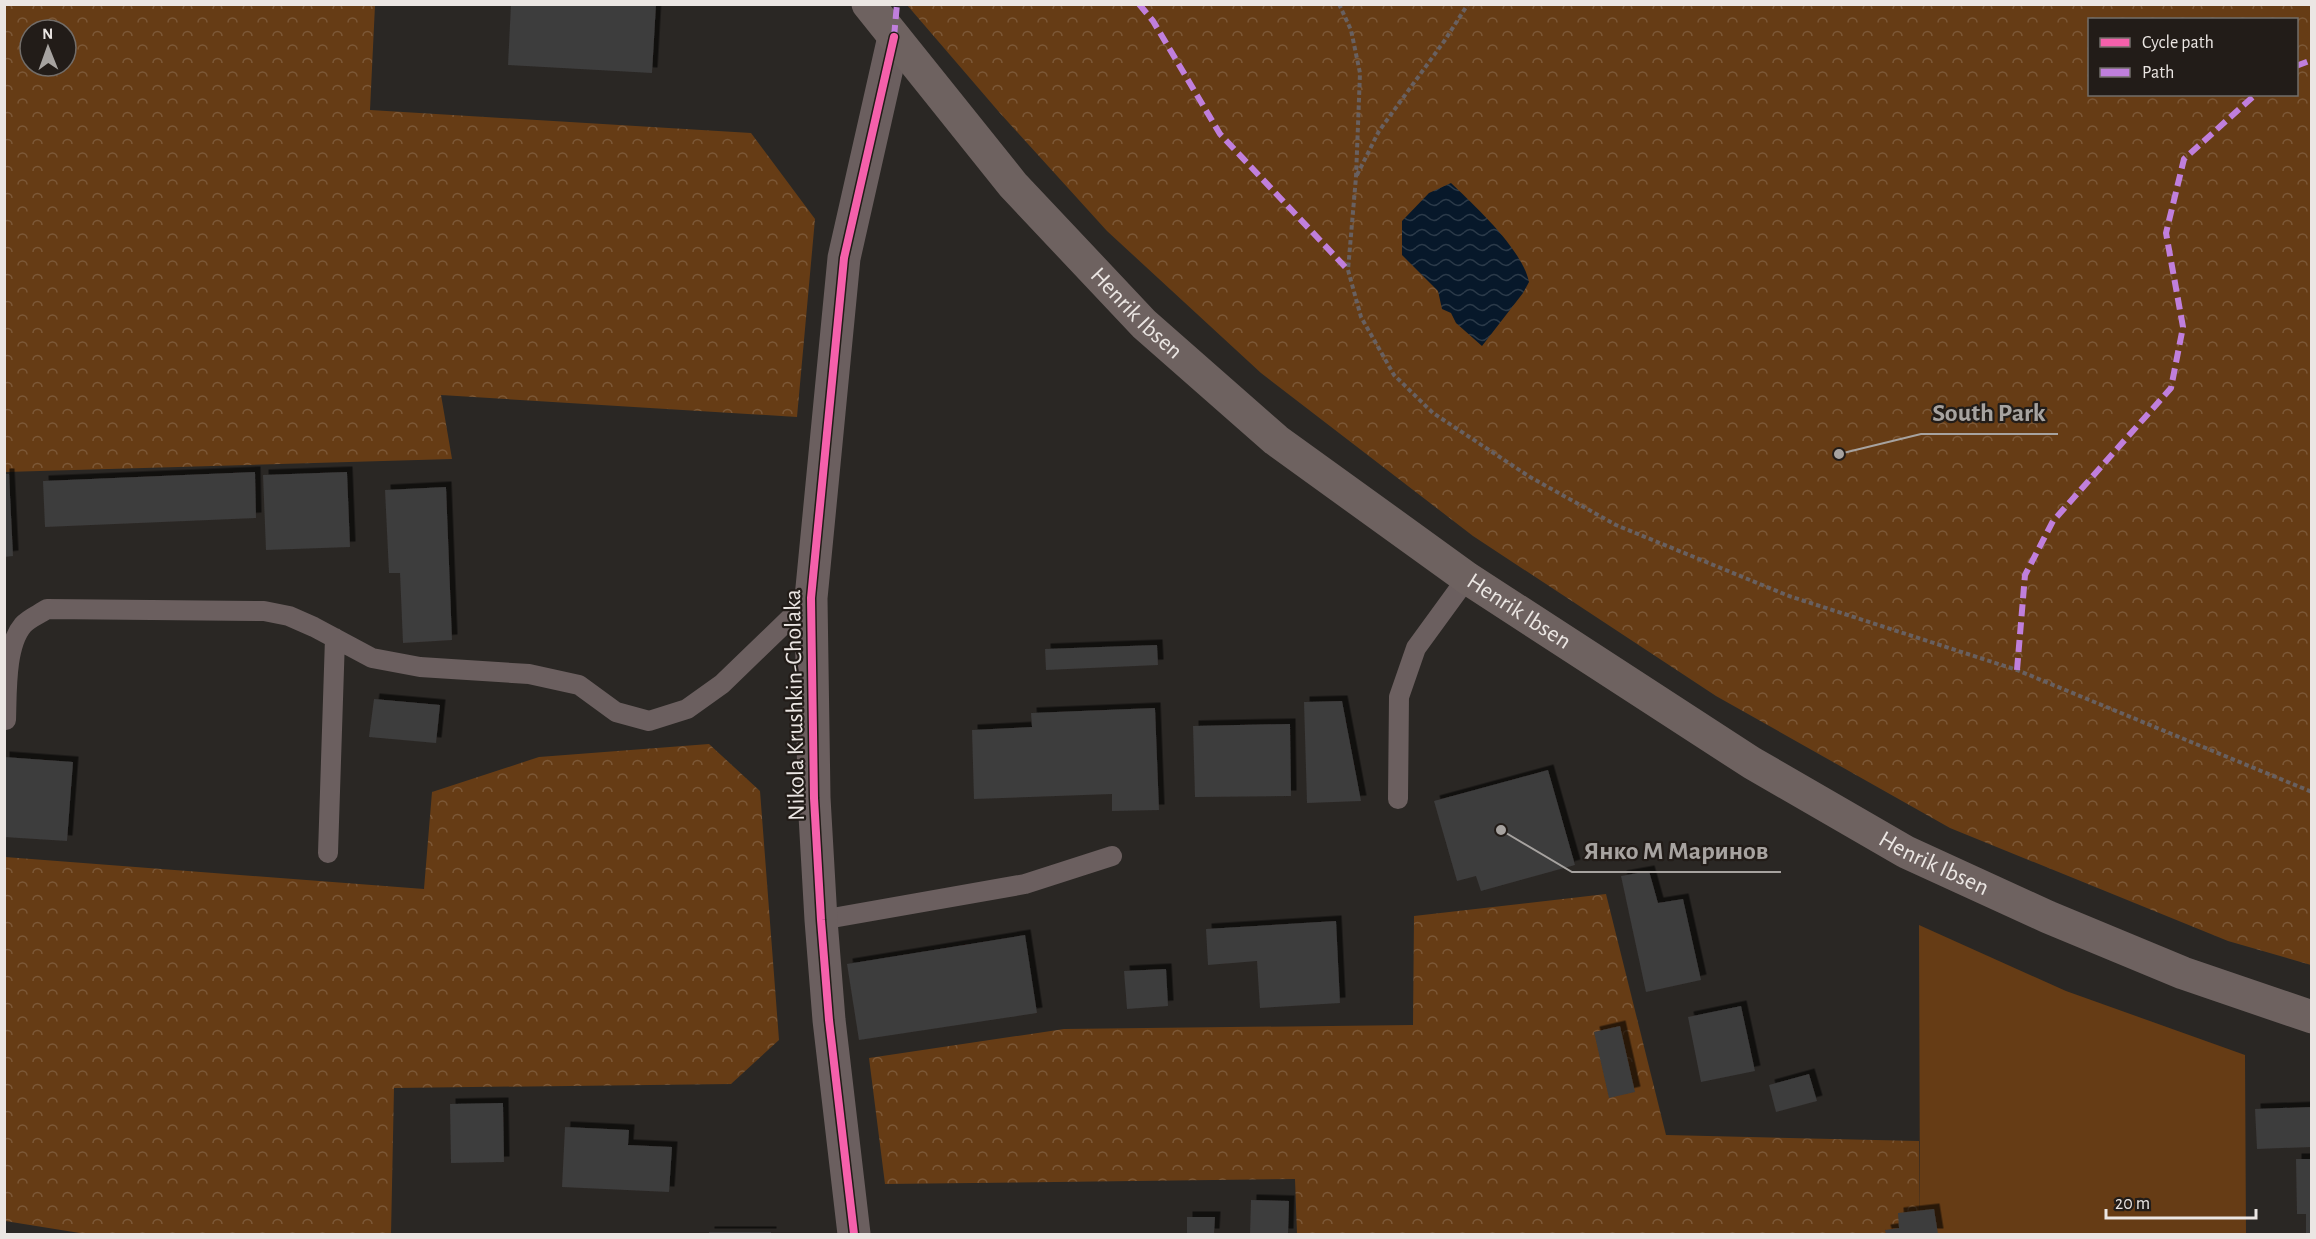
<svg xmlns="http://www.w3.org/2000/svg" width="2316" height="1239" font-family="'Alegreya Sans',sans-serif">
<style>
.green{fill:#663c15}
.forest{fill:url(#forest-crowns);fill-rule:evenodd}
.water{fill:url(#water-waves)}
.building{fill:#3d3c3c;filter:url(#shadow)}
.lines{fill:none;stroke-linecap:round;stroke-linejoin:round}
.path{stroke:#686060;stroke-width:4;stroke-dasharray:4.5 3;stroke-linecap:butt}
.service{stroke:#6b5f5f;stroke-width:20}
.minor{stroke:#6b5f5f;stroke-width:33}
.secondary{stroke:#6e6260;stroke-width:33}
.quiet{stroke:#c07fdc;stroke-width:6;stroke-dasharray:12 6;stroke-linecap:butt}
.cycleway-casing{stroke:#221c18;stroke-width:11}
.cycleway{stroke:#f560ab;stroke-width:8}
.labels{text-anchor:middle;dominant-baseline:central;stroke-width:4.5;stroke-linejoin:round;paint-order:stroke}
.street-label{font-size:24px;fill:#ebe6e3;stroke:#221c18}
.leader{fill:none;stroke:#a7a3a0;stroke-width:2}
.callout-dot{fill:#a7a3a0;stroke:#221c18;stroke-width:2}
.callout-label{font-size:26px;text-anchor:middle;font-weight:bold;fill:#a7a3a0;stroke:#221c18;stroke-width:4.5;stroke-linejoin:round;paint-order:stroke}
</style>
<defs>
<pattern id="forest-crowns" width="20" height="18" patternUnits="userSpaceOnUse" patternTransform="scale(1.5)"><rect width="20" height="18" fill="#663c15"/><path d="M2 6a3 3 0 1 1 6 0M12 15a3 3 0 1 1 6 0" fill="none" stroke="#7c5837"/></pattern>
<pattern id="water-waves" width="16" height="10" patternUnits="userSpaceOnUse" patternTransform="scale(1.5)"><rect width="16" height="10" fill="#07182a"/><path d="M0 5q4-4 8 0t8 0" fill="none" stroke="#2b3a49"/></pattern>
<filter id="shadow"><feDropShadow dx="5.5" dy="-5.5" stdDeviation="0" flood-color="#0009"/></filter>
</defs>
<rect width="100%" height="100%" fill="#2a2724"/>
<path class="green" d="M1919,925L2066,991L2245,1055L2246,1234H1920Z"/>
<path class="forest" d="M4,5H375L370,110L751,133L815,219L797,417L441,395L452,459L5,472ZM30,30H66V66H30Z
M907,5H2311V965L2228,941L1950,828L1716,696L1473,536L1261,373L1107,231L999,112ZM2090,20H2296V94H2090Z
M709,744L760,791L779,1040L731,1084L394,1088L391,1234H86L5,1221V857L424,889L432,792L539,757Z
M1606,894L1666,1135L1919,1141L1920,1234H1297L1295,1179L885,1184L869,1058L1064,1029L1413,1025L1414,916Z"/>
<path class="water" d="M1451,183C1476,207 1522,249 1529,282L1523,293L1482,346L1456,323L1451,313L1442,309L1438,291L1402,255V221L1429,193Z"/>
<path class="building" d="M511,4H656L652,73L508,65Z
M255,472L256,518L45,527L43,481Z
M347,472L350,547L266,550L263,475Z
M4,474H9L13,556L4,557Z
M446,487L452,640L403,643L400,573H389L385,490Z
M1157,645L1158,665L1046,670L1045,649Z
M374,699L440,705L436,743L369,737Z
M1342,701L1361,801L1307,803L1304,702Z
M1155,708L1159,810L1112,811V794L974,799L972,730L1032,727L1031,713Z
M1290,724L1291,796L1195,797L1193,726Z
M4,757L73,762L67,841L4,837Z
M1548,770L1575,865L1481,891L1476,876L1457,881L1434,801Z
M1649,871L1658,903L1683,899L1701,980L1646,992L1621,876Z
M1336,921L1340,1003L1260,1008L1257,961L1208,965L1206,929Z
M1025,935L1037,1013L859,1040L847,964Z
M1166,969L1168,1006L1127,1009L1124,971Z
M1741,1006L1755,1071L1701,1082L1688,1017Z
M1620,1026L1635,1092L1609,1098L1594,1032Z
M1809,1074L1817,1101L1776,1112L1769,1085Z
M503,1103L504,1162L451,1163L450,1104Z
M2312,1107V1147L2257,1149L2255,1109Z
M565,1127L629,1130L628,1145L672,1147L669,1192L562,1187Z
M2296,1159H2312V1234H2306V1214H2297Z
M1251,1200L1289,1201L1288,1234H1250Z
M1934,1209L1938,1234H1886L1885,1230L1899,1228L1898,1213Z
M1187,1217H1215L1214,1234H1187Z
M709,1232H771V1234H709Z"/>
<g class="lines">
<path class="path" d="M1339,4L1351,30L1360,73L1356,177L1348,270L1361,317L1394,375L1433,413L1530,477L1616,525L1789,596L2017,670L2312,792
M1357,175L1379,131L1445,40L1468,4"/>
<path class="service" d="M6,720C7,693 5,646 23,625C29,618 40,614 47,609L264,611L289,616L314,627L372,658L420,667L529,674L579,685L616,712L649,721L687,709L722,684L811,598
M1398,799L1399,697L1416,648L1467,578
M328,853L335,638
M821,920L1025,884L1112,856"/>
<path class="minor" d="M854,1234L829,1020L821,920L814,798L811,598L844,258L894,37"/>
<path class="secondary" id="s1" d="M868,4L1013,185L1144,324L1276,440L1467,578L1752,763L1906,852L2048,917L2183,973L2312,1017"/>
<path class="quiet" d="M1139,4L1153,21L1220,134L1348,270
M894,37L897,4
M2296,66L2312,60
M2017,670L2025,575L2053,521L2171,388L2183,327L2166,233L2184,159L2256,94"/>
<g class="cycleway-casing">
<path id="cycleway" d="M854,1234L829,1020L821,920L814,798L811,598L844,258L894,37"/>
</g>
<use href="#cycleway" class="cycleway"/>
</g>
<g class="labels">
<g class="street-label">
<text stroke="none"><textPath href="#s1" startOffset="410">Henrik Ibsen</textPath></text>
<text stroke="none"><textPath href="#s1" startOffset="896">Henrik Ibsen</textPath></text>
<text transform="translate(795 705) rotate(-91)">Nikola Krushkin-Cholaka</text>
<text stroke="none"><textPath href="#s1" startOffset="1382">Henrik Ibsen</textPath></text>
</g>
</g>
<path class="leader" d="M1839 454L1921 434H2058M1501 830L1572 872H1781"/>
<g class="callout-dot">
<circle cx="1839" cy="454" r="6"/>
<circle cx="1501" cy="830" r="6"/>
</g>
<g class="callout-label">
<text x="1989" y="421">South Park</text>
<text x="1676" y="859">Янко М Маринов</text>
</g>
<rect width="2316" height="1239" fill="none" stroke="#ebe6e3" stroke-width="12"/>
<rect x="2088" y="18" width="210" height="78" fill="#221c18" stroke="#726d69" stroke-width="1.5"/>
<rect x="2100" y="38" width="30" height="9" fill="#f560ab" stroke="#726d69" stroke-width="1.5"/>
<text x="2142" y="48" font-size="18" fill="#ebe6e3">Cycle path</text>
<rect x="2100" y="68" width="30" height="9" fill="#c07fdc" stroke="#726d69" stroke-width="1.5"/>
<text x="2142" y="78" font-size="18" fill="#ebe6e3">Path</text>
<g transform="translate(48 48) rotate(359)"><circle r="28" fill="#221c18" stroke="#726d69" stroke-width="1.5"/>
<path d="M0-4.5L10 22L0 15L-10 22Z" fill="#a7a3a0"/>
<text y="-9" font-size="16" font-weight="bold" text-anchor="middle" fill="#ebe6e3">N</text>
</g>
<path d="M2106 1209v9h150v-9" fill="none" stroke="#ebe6e3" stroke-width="3"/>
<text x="2115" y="1209" font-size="18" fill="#ebe6e3" stroke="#221c18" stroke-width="4.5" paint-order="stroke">20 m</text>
</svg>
